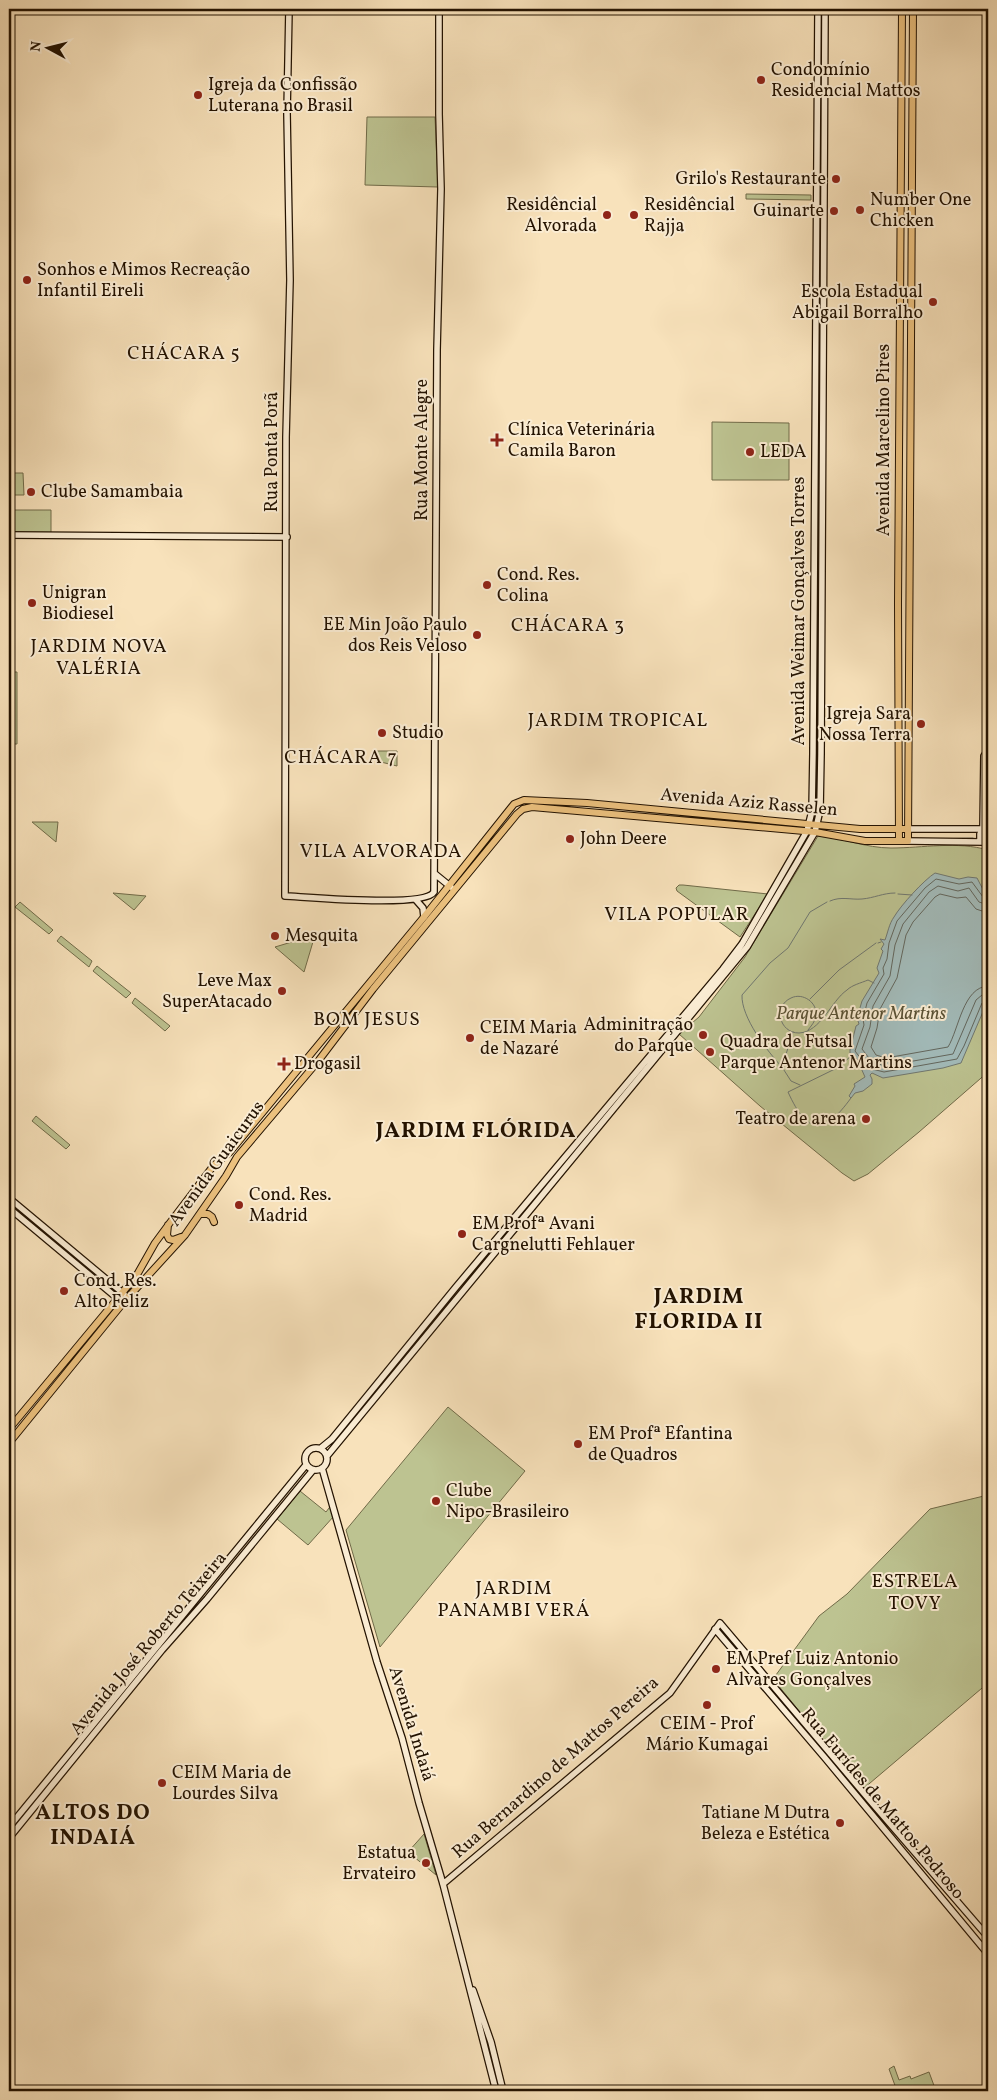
<svg xmlns="http://www.w3.org/2000/svg" width="997" height="2100" font-family="Vollkorn,serif">
<style>
.green{fill:#bdc391;stroke:#706a48}
.water{fill:#a2bbba;stroke:#6f7770}
.lines{fill:none;stroke-linecap:round;stroke-linejoin:round}
.shore{stroke:#62665d;stroke-width:1}
.stream{stroke:#6f7770;stroke-width:1}
.secondary-casing{stroke:#231200;stroke-width:8}
.primary-casing{stroke:#231200;stroke-width:8}
.secondary{stroke:#faecd3;stroke-width:5.5}
.primary{stroke:#ecc17e;stroke-width:6}
.poi-dot{fill:#8f2418;stroke:#faecd3;stroke-width:2}
.labels{text-anchor:middle;dominant-baseline:central;stroke-width:4;stroke-linejoin:round;paint-order:stroke}
.poi-label{font-size:18px;fill:#231200;stroke:#faecd3;text-anchor:start}
.street-label{font-size:18px;fill:#231200;stroke:#faecd3}
.park-label{font-size:18px;font-style:italic;fill:#595033;stroke:#faecd3}
.neighbourhood-label{font-size:19px;letter-spacing:1px;fill:#231200;stroke:#faecd3}
.district-label{font-size:22px;font-weight:bold;letter-spacing:1px;fill:#231200;stroke:#faecd3}
</style>
<rect width="100%" height="100%" fill="#f8e2bb"/>
<filter id="stains"><feTurbulence type="fractalNoise" baseFrequency=".004" numOctaves="4"/><feColorMatrix values="0 0 0 0 .2 0 0 0 0 .09 0 0 0 0 .02 0 0 0 .5 -.17"/></filter>
<radialGradient id="worn" r=".72"><stop offset=".6" stop-color="#630" stop-opacity="0"/><stop offset="1" stop-color="#630" stop-opacity=".3"/></radialGradient>
<path class="green" d="M367,117H435L438,187L365,185Z
M746,194L811,195V200L746,199Z
M712,422L789,423V480H712Z
M9,473H23L24,495H9Z
M9,510H51V533H9Z
M9,672H17V744H9Z
M377,751H397V766L377,761Z
M32,822H58L56,842Z
M818,836C843,838 866,848 891,848C923,848 957,841 988,850V1072L919,1132L868,1174L854,1181L842,1173L760,1106L679,1034L699,1017L745,957Z
M679,885H683L768,894L740,937L677,891L676,888Z
M113,893L146,896L134,910Z
M20,902L53,930L49,934L15,907Z
M315,935L304,972L275,947Z
M61,936L92,961L89,967L57,941Z
M97,966L131,993L126,998L93,971Z
M135,998L170,1026L165,1031L132,1003Z
M36,1116L70,1145L66,1149L32,1121Z
M448,1407L525,1471L380,1647L346,1530Z
M300,1491L326,1512L332,1504L334,1516L308,1545L277,1519Z
M988,1495V1683L863,1789L773,1679L819,1616L847,1594L930,1509Z
M424,1834L436,1875L408,1852Z
M894,2066L899,2080L910,2076L911,2079L929,2072L936,2091H897L889,2069Z"/>
<path class="water" d="M935,873L959,879L968,877L977,878L988,899V1000L961,1063L943,1068L883,1078L872,1073L870,1075L872,1079V1084L863,1091L855,1093L851,1098L849,1096L855,1086L854,1084L865,1077L857,1059L850,1053V1050L856,1026L859,1024L857,1018L862,1001L879,973L877,968L883,951L881,949L884,944L880,939L885,940C888,932 889,924 894,917C901,905 924,880 935,873Z"/>
<g class="lines">
<path class="shore" d="M988,899L983,897L972,882L959,884L936,879L925,888L897,921L889,943L887,959L883,968L884,974L867,1003L863,1019L864,1025L855,1051L868,1068L884,1072L957,1059L964,1046L982,1003L988,1000
M988,905L979,902L969,888L958,891L938,886L929,892L903,924L895,945L890,976L873,1006L870,1027L862,1049L872,1062L885,1066L953,1054L976,1000L982,995L988,994
M988,913L976,909L966,897L957,898L940,894L935,897L913,922L906,935L897,978L880,1009L877,1028L871,1047L876,1055L886,1058L948,1047C959,1029 963,987 988,986"/>
<path class="stream" d="M933,839L973,838
M898,894L912,895
M830,901C841,896 851,900 862,899C874,898 883,893 895,893
M878,943L881,942
M810,999L839,970L876,943
M808,1030C811,1026 815,1022 816,1016C818,1003 803,992 791,998C773,1006 779,1033 799,1033C821,1032 831,1001 847,990C852,985 861,983 868,980L874,983
M793,1032L782,1067L791,1081L800,1085
M782,1067C767,1051 741,1017 742,995L770,963L788,948L810,912L827,902
M851,1098C824,1135 808,1136 788,1092L839,1067L852,1055"/>
<g class="secondary-casing">
<path id="secondary" d="M289,9L287,113L290,280L286,437L285,896C307,897 425,908 434,892L437,350L441,189L439,114V9
M986,9V203L988,275
M9,535L287,537
M988,573V719
M908,829H988
M983,829L984,756L988,750
M982,830L980,834V839L983,842L988,843
M908,841L983,842
M435,874L451,887
M416,900L423,908L424,917
M9,1198L124,1294
M9,1208L123,1303
M305 1459a11 11 0 1 1 22 0a11 11 0 1 1-22 0Z
M321,1448L332,1439L456,1287L723,969L742,944L807,831L812,811L813,753L818,9
M327,1456L747,947L815,832L820,810L821,754L825,9
M322,1468L377,1662L402,1738L419,1803L443,1884L496,2091
M715,1629L825,1758L988,1954
M9,1827L306,1465
M9,1838L162,1650L207,1599L313,1470
M443,1884L670,1693L720,1623L873,1804L988,1937
M473,1990L491,2042L503,2091"/>
</g>
<g class="primary-casing">
<path id="primary" d="M899,841L898,604L902,9
M200,1214H208L212,1217L214,1222
M168,1225L167,1235L169,1239L173,1240L181,1237
M9,1429L122,1293L138,1273L155,1243L169,1224L214,1165L229,1153L424,917L514,804L524,800L587,803L860,829H908
M9,1443L123,1303L185,1235L226,1176L237,1157L319,1060L373,989L517,814L523,809L532,807L815,832L865,841H908L913,9"/>
</g>
<use href="#secondary" class="secondary"/>
<use href="#primary" class="primary"/>
</g>
<g class="poi-dot">
<circle cx="761" cy="80" r="5"/>
<circle cx="198" cy="95" r="5"/>
<circle cx="836" cy="179" r="5"/>
<circle cx="860" cy="210" r="5"/>
<circle cx="834" cy="211" r="5"/>
<circle cx="607" cy="215" r="5"/>
<circle cx="634" cy="215" r="5"/>
<circle cx="27" cy="280" r="5"/>
<circle cx="933" cy="302" r="5"/>
<path d="M494.5 432.5h5v5h5v5h-5v5h-5v-5h-5v-5h5z"/>
<circle cx="750" cy="452" r="5"/>
<circle cx="31" cy="492" r="5"/>
<circle cx="487" cy="585" r="5"/>
<circle cx="32" cy="603" r="5"/>
<circle cx="477" cy="635" r="5"/>
<circle cx="921" cy="724" r="5"/>
<circle cx="382" cy="733" r="5"/>
<circle cx="570" cy="839" r="5"/>
<circle cx="275" cy="936" r="5"/>
<circle cx="282" cy="991" r="5"/>
<circle cx="703" cy="1035" r="5"/>
<circle cx="470" cy="1038" r="5"/>
<circle cx="710" cy="1052" r="5"/>
<path d="M281.5 1056.5h5v5h5v5h-5v5h-5v-5h-5v-5h5z"/>
<circle cx="866" cy="1119" r="5"/>
<circle cx="239" cy="1205" r="5"/>
<circle cx="462" cy="1234" r="5"/>
<circle cx="64" cy="1291" r="5"/>
<circle cx="578" cy="1444" r="5"/>
<circle cx="436" cy="1501" r="5"/>
<circle cx="716" cy="1669" r="5"/>
<circle cx="707" cy="1705" r="5"/>
<circle cx="162" cy="1783" r="5"/>
<circle cx="840" cy="1823" r="5"/>
<circle cx="426" cy="1863" r="5"/>
</g>
<g class="labels">
<g class="poi-label">
<text x="771" y="70">Condomínio<tspan x="771" dy="21">Residencial Mattos</tspan></text>
<text x="208" y="85">Igreja da Confissão<tspan x="208" dy="21">Luterana no Brasil</tspan></text>
<text x="826" y="179" text-anchor="end">Grilo's Restaurante</text>
<text x="870" y="200">Number One<tspan x="870" dy="21">Chicken</tspan></text>
<text x="597" y="205" text-anchor="end">Residêncial<tspan x="597" dy="21">Alvorada</tspan></text>
<text x="644" y="205">Residêncial<tspan x="644" dy="21">Rajja</tspan></text>
<text x="824" y="211" text-anchor="end">Guinarte</text>
<text x="37" y="270">Sonhos e Mimos Recreação<tspan x="37" dy="21">Infantil Eireli</tspan></text>
<text x="923" y="292" text-anchor="end">Escola Estadual<tspan x="923" dy="21">Abigail Borralho</tspan></text>
<text x="508" y="430">Clínica Veterinária<tspan x="508" dy="21">Camila Baron</tspan></text>
<text x="760" y="452">LEDA</text>
<text x="41" y="492">Clube Samambaia</text>
<text x="497" y="575">Cond. Res.<tspan x="497" dy="21">Colina</tspan></text>
<text x="42" y="593">Unigran<tspan x="42" dy="21">Biodiesel</tspan></text>
<text x="467" y="625" text-anchor="end">EE Min João Paulo<tspan x="467" dy="21">dos Reis Veloso</tspan></text>
<text x="911" y="714" text-anchor="end">Igreja Sara<tspan x="911" dy="21">Nossa Terra</tspan></text>
<text x="392" y="733">Studio</text>
<text x="580" y="839">John Deere</text>
<text x="285" y="936">Mesquita</text>
<text x="272" y="981" text-anchor="end">Leve Max<tspan x="272" dy="21">SuperAtacado</tspan></text>
<text x="693" y="1025" text-anchor="end">Adminitração<tspan x="693" dy="21">do Parque</tspan></text>
<text x="480" y="1028">CEIM Maria<tspan x="480" dy="21">de Nazaré</tspan></text>
<text x="720" y="1042">Quadra de Futsal<tspan x="720" dy="21">Parque Antenor Martins</tspan></text>
<text x="294" y="1064">Drogasil</text>
<text x="856" y="1119" text-anchor="end">Teatro de arena</text>
<text x="249" y="1195">Cond. Res.<tspan x="249" dy="21">Madrid</tspan></text>
<text x="472" y="1224">EM Profª Avani<tspan x="472" dy="21">Cargnelutti Fehlauer</tspan></text>
<text x="74" y="1281">Cond. Res.<tspan x="74" dy="21">Alto Feliz</tspan></text>
<text x="588" y="1434">EM Profª Efantina<tspan x="588" dy="21">de Quadros</tspan></text>
<text x="446" y="1491">Clube<tspan x="446" dy="21">Nipo-Brasileiro</tspan></text>
<text x="726" y="1659">EM Pref Luiz Antonio<tspan x="726" dy="21">Alvares Gonçalves</tspan></text>
<text x="707" y="1724" text-anchor="middle">CEIM - Prof<tspan x="707" dy="21">Mário Kumagai</tspan></text>
<text x="172" y="1773">CEIM Maria de<tspan x="172" dy="21">Lourdes Silva</tspan></text>
<text x="830" y="1813" text-anchor="end">Tatiane M Dutra<tspan x="830" dy="21">Beleza e Estética</tspan></text>
<text x="416" y="1853" text-anchor="end">Estatua<tspan x="416" dy="21">Ervateiro</tspan></text>
</g>
<g class="street-label">
<text transform="translate(884 440) rotate(-90)">Avenida Marcelino Pires</text>
<text transform="translate(422 450) rotate(-90)">Rua Monte Alegre</text>
<text transform="translate(272 452) rotate(-90)">Rua Ponta Porã</text>
<text transform="translate(799 611) rotate(-90)">Avenida Weimar Gonçalves Torres</text>
<text transform="translate(749 803) rotate(5)">Avenida Aziz Rasselen</text>
<text transform="translate(217 1164) rotate(-54)">Avenida Guaicurus</text>
<text transform="translate(149 1644) rotate(-50)">Avenida José Roberto Teixeira</text>
<text transform="translate(411 1724) rotate(73)">Avenida Indaiá</text>
<text transform="translate(556 1768) rotate(-41)">Rua Bernardino de Mattos Pereira</text>
<text transform="translate(882 1804) rotate(50)">Rua Eurídes de Mattos Pedroso</text>
</g>
<g class="park-label">
<text x="861" y="1014">Parque Antenor Martins</text>
</g>
<g class="neighbourhood-label">
<text x="184" y="354">CHÁCARA 5</text>
<text x="568" y="626">CHÁCARA 3</text>
<text x="99" y="647">JARDIM NOVA<tspan x="99" dy="22">VALÉRIA</tspan></text>
<text x="618" y="721">JARDIM TROPICAL</text>
<text x="341" y="758">CHÁCARA 7</text>
<text x="381" y="852">VILA ALVORADA</text>
<text x="677" y="915">VILA POPULAR</text>
<text x="367" y="1020">BOM JESUS</text>
<text x="915" y="1582">ESTRELA<tspan x="915" dy="22">TOVY</tspan></text>
<text x="514" y="1589">JARDIM<tspan x="514" dy="22">PANAMBI VERÁ</tspan></text>
</g>
<g class="district-label">
<text x="476" y="1131">JARDIM FLÓRIDA</text>
<text x="699" y="1297">JARDIM<tspan x="699" dy="25">FLORIDA II</tspan></text>
<text x="93" y="1813">ALTOS DO<tspan x="93" dy="25">INDAIÁ</tspan></text>
</g>
</g>
<rect width="997" height="2100" fill="none" stroke="#f8e2bb" stroke-width="30"/>
<rect x="10" y="10" width="977" height="2080" fill="none" stroke="#231200" stroke-width="2.5"/>
<rect x="15" y="15" width="967" height="2070" fill="none" stroke="#231200"/>
<g transform="translate(48 48) rotate(277)" stroke="#faecd3" stroke-width="4" paint-order="stroke">
<path d="M0-4L9 19L0 12L-9 19Z" fill="#231200"/>
<text y="-8" font-size="14" font-weight="bold" text-anchor="middle" fill="#231200">N</text>
</g>
<rect width="100%" height="100%" filter="url(#stains)"/>
<rect width="100%" height="100%" fill="url(#worn)"/>
</svg>
